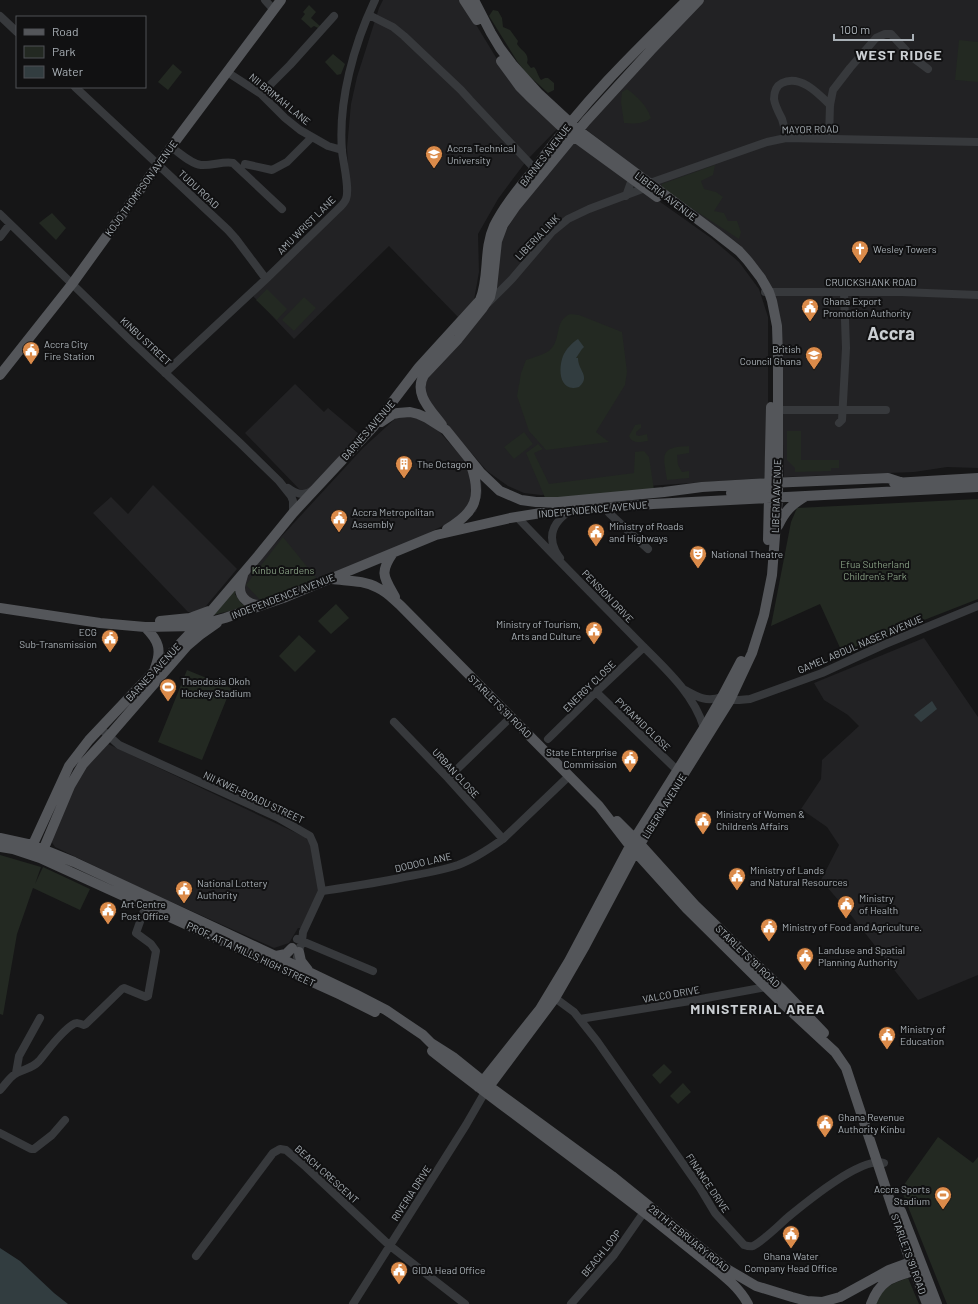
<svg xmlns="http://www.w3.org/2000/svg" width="978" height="1304" font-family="Barlow,sans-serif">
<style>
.built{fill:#222224}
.green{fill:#232922}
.water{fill:#323d40}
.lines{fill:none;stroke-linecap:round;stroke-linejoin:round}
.minor{stroke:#37393c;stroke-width:8}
.major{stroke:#54565a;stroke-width:10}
.labels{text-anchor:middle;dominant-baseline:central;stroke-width:4;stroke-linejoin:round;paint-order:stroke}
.street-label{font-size:10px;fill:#a9b0b6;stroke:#111112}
.poi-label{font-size:10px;fill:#a9b0b6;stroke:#111112;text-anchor:start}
.park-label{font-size:10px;fill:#879e83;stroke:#111112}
.district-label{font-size:14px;font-weight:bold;letter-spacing:1px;fill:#caced2;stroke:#111112}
.town-label{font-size:18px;font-weight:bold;fill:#caced2;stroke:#111112}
</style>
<rect width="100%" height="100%" fill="#161617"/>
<path class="built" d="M383,0H461L500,64L557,129L528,159L512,180L498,199L478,234L479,272L474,300L458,317L389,246L294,339L252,295L346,202L349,184L347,148L351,104L357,77L379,8Z
M702,0H978V468L947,467L914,472L784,477L781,379L775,298L767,278L740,245L657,184L583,127Z
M572,138L625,177L711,238L739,262L759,289L768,317V408L764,478L575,491L541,495L524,493L508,486L487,471L443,420L426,396V380L483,311L501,239L520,207Z
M295,384L324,412L328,408L359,434L311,490L302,492L245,433Z
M397,417H419L435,427L481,478L482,493L476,512L460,517L399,548L260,603L246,596L242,587L246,575L363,448Z
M153,485L237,569L201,612H188L93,513L111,497L128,514Z
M924,638L978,717V975L918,1000L846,909L821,880L839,845L827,827L801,809L821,779L822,760L859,726L848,715L824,700L814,683Z
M106,743L305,837L312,846L320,889L301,928H298L289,943L274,948L136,886L55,847L51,841L82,769Z"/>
<path class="green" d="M309,5L316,12L311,18L320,26L318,28L314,26L311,28L301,19L305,14L303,12Z
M493,10L498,11L502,18L503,27L510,30L518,41L517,44C521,51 530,53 527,63L531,68L534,67C537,70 538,76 541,80L545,78H548L554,83V90L548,93L526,73L517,61L489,16Z
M959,40L978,42V82L955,80Z
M333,54L345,64L341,74L337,75L325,62Z
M173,64L182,72L168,90L158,82Z
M627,89C638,97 647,106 651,118C644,124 633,124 624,123L621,102L622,92Z
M715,165L713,175L701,181L704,189L716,192L723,197L714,211L724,213L728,221H737L741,232L739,239L662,189V184Z
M52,213L66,228L56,240L39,223Z
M267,289L287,309L277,320L256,300Z
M304,297L316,308L294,331L282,320Z
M570,314L579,315L622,332L627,372L625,385L596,432L609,442L546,450L529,431L517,396L521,373L526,360C534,357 544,355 550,350C562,339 553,322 570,314Z
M641,424V428L636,432V435L639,436L647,434L648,441C640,442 632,444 629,436L635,425Z
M787,431H801V460H839V468H831V471L795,472V468L787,460Z
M524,432L533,444L514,459L504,447Z
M538,444L543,449L534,453L549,484L634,473L635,452L644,451L649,457L654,490L546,500L526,453Z
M689,446V453L677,455L678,465L682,472L689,471V478L667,480C663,455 659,447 689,446Z
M978,499V599L842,652L820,604L771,626L791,522L797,508Z
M283,537L317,579L260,600L246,585Z
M236,585L235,594L241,603L246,607L209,616Z
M336,604L349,618L331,634L318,621Z
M299,635L316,651L295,672L279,656Z
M187,670L231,688L202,760L158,742Z
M0,855L41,867L35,884L43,867L90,889L80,910L33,888L17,934L3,1015L0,1014Z
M664,1064L672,1072L660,1084L652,1075Z
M683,1083L691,1092L678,1104L670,1096Z
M938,1137L973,1163L978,1157V1304H947L901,1189Z
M908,1278L919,1304H874C884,1287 890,1284 908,1278Z"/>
<path class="water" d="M578,339L584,347L582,349L576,358H578C578,371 591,376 579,387C559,393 558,369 563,356C566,349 572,343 578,339Z
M932,701L937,709L921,722L914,715Z
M0,1248L20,1261L54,1293L68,1304H0Z"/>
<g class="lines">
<path class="minor" d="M265,0L274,10
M369,15L393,27L404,36L461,90L470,100L534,168
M0,16L17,32
M227,72L261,94L285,118L300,130L328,146L342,150
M75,87L228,230L236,239L266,279
M261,94L290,65L334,16
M786,138C785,131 784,125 782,119C779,113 775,106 774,99C774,93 776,86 782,83C800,74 818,93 830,105
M829,138L830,105L833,90L850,68L876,38L885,34H891L912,57L928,69
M171,147C180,153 191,164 201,165C212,166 223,161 233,163L282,209
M245,164L272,170L287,162L312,137
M650,183L767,142L786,138L978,142
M626,196L632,179
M0,214L131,341L240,443L279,481L291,496L293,501V513
M0,237L10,224
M765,292H901L978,295
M488,303L512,279L552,232L568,219L589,209L645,188
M165,373L266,279L336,211C340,207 344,204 346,199C350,189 343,162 342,151C338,101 354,44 375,0
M777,410H886
M839,423L842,420L846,348L844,292
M288,488C296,494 304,497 313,490
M609,513L648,549
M517,517C555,557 595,597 634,637C660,664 693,691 704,728
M560,558C558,555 556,553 555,550C547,533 556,520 570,511
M685,690C699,698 707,702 722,697
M596,692L677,770
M730,700H739L750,699L822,673L883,645L978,606
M394,722L448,778L503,839
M100,728L119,745L277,817L310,836L314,845L322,891L303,932L302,941L297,957
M548,739L596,692L644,647
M448,778L511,717
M322,891C349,887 377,883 404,877C422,874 440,871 458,865C474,859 489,849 503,839L569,776
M297,939L373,971
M555,998L574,1012L597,1041L700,1188L715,1213L744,1245C747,1246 750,1247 753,1246C764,1240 777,1227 787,1218C804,1204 861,1156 884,1163
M580,1019L690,1001L766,987
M16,1073L19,1056L40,1018
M0,1090C5,1085 9,1078 15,1074C23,1069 32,1069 39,1061C49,1049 59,1034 72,1025C76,1022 79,1023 84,1025L86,1024L122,989L124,988L146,997L148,996L156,951L151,944L136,933L146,905
M0,1133L31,1149H34L52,1135L65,1120
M196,1256L273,1153L280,1149L286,1150L306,1167L389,1245L465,1304
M353,1304L466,1125L485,1092
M571,1304L614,1255L644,1212"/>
<path class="major" d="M464,0L477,20
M474,0L491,33L500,48L512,64L539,94L578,130L716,233L739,251L748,261L761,278L769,292L772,301L777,326L778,357V497L772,575L764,615L752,653L730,700L635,852L585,946L555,998L485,1092
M501,61L520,87L529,96L565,130L657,197
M0,375L72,284L171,147L281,0
M381,422L393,414L398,413L410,412L418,414L427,418L446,430L480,472L500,491L521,500L536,502H558L664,492L702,487L769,483L888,478L900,482
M442,425C431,410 413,394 424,375L458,339L482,309L490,297L492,288L497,241L503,225L516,206L586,121L651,50L699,0
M894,483L978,478
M731,493L769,490L774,487
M778,526C785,511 791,505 806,496
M447,529C476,512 482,497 471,465
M768,540L771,407
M393,553C379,573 384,577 395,597
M243,575C242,579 240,584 240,588C240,599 251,606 261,605
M332,579C347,581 364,580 378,588C387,592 393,599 400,605L599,806L630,846L686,908L781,1002L835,1052L846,1068L849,1077L907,1252L927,1304
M0,608L100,623L145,627L196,626L225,618L286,597L436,535L510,518L541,513L653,504L978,487
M160,621L190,618L209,611
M145,627C159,641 162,650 155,668
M617,821L640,844L695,905L781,988L824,1033
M0,838L32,845L74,862L286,961L355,994L386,1010L423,1035L431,1043L453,1057L489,1086L612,1176L727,1269L756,1286L792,1297L807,1301L822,1302L840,1297L889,1270L919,1259
M0,847L13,849L40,858L341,995L375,1012
M29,853L69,766L89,740L212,610L258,556L293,513L374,426L419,367L480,300C490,277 483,250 494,226C505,204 521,186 536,167C558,137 582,108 608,80C633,53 660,27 687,0
M41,855L70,786L83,764L108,737L187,646L200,635L217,623
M299,952L301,961L308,970
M276,956L286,954L292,948
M432,1051C508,1111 587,1167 663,1227C678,1239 693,1251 708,1263C723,1275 739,1287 748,1304
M478,1087L540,1009L569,961L630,846L704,728L722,697L741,661
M901,1211L937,1304
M871,1304C881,1277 896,1277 920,1269"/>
</g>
<defs>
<g id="university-pin" transform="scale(0.9)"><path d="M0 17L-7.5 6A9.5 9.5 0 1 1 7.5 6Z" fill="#db8b4a" stroke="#111112"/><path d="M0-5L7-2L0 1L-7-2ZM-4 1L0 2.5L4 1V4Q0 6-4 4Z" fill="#fff"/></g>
<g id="church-pin" transform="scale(0.9)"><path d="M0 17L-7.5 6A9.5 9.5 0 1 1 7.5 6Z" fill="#db8b4a" stroke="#111112"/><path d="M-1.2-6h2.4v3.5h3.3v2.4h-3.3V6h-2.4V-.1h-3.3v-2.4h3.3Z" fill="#fff"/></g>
<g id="civic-pin" transform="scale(0.9)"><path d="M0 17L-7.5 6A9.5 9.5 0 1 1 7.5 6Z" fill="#db8b4a" stroke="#111112"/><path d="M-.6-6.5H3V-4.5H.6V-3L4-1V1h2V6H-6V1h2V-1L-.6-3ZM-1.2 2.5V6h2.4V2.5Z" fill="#fff"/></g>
<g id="building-pin" transform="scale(0.9)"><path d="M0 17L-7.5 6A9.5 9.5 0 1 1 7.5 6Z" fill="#db8b4a" stroke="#111112"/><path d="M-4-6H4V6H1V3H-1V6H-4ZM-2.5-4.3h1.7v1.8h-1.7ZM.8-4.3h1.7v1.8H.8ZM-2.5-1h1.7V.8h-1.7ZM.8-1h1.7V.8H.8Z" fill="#fff"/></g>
<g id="theatre-pin" transform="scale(0.9)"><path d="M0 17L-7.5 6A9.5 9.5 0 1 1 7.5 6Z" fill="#db8b4a" stroke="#111112"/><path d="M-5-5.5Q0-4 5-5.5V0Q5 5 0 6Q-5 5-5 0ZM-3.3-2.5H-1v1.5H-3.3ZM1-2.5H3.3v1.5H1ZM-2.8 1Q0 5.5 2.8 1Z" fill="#fff"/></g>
<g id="stadium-pin" transform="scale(0.9)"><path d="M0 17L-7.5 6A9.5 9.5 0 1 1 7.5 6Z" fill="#db8b4a" stroke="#111112"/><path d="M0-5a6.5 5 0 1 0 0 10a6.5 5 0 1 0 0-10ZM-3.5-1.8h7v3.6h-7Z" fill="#fff"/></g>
</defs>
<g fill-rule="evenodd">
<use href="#university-pin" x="434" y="154"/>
<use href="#church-pin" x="860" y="249"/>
<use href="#civic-pin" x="810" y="307"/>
<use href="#civic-pin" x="31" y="350"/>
<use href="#university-pin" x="814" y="355"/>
<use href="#building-pin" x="404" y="464"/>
<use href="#civic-pin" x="339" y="518"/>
<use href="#civic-pin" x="596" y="532"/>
<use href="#theatre-pin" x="698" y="554"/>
<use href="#civic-pin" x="594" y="630"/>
<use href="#civic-pin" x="110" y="638"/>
<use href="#stadium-pin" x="168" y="687"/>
<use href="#civic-pin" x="630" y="758"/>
<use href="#civic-pin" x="703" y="820"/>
<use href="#civic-pin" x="737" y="876"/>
<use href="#civic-pin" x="184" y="889"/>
<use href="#civic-pin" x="846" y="904"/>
<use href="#civic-pin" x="108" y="910"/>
<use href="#civic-pin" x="769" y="927"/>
<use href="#civic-pin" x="805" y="956"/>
<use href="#civic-pin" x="887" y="1035"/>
<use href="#civic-pin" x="825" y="1123"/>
<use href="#stadium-pin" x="943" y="1195"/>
<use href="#civic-pin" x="791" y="1234"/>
<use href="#civic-pin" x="399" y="1270"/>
</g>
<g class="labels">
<g class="street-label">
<text transform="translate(280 99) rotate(39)">NII BRIMAH LANE</text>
<text transform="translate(810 129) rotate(-1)">MAYOR ROAD</text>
<text transform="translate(545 155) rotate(-52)">BARNES AVENUE</text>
<text transform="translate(141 188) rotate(-54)">KOJO THOMPSON AVENUE</text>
<text transform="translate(199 189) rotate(43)">TUDU ROAD</text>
<text transform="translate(666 196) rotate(37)">LIBERIA AVENUE</text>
<text transform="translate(306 225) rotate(-45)">AMU WRIST LANE</text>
<text transform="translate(537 237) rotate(-46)">LIBERIA LINK</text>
<text x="871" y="282">CRUICKSHANK ROAD</text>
<text transform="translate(146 341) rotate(43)">KINBU STREET</text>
<text transform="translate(368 430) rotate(-49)">BARNES AVENUE</text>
<text transform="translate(776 496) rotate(-88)">LIBERIA AVENUE</text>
<text transform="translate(593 509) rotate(-5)">INDEPENDENCE AVENUE</text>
<text transform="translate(283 596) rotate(-21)">INDEPENDENCE AVENUE</text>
<text transform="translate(608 596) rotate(46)">PENSION DRIVE</text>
<text transform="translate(860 644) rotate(-23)">GAMEL ABDUL NASER AVENUE</text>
<text transform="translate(153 672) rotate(-47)">BARNES AVENUE</text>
<text transform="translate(589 686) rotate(-44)">ENERGY CLOSE</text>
<text transform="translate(500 706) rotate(45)">STARLETS '91 ROAD</text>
<text transform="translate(643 724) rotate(44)">PYRAMID CLOSE</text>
<text transform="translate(456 773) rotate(47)">URBAN CLOSE</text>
<text transform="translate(254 797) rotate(25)">NII KWEI-BOADU STREET</text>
<text transform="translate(664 806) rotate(-58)">LIBERIA AVENUE</text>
<text transform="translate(423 862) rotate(-13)">DODOO LANE</text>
<text transform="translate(251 954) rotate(25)">PROF. ATTA MILLS HIGH STREET</text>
<text transform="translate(748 956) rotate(44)">STARLETS '91 ROAD</text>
<text transform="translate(671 994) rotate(-10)">VALCO DRIVE</text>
<text transform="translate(327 1174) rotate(42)">BEACH CRESCENT</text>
<text transform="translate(708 1183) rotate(56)">FINANCE DRIVE</text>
<text transform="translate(411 1193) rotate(-57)">RIVERIA DRIVE</text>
<text transform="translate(689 1238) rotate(39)">28TH FEBRUARY ROAD</text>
<text transform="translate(601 1253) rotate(-51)">BEACH LOOP</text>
<text transform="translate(909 1254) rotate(70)">STARLETS '91 ROAD</text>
</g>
<g class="poi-label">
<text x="447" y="148">Accra Technical<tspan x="447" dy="12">University</tspan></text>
<text x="873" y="249">Wesley Towers</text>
<text x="823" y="301">Ghana Export<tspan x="823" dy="12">Promotion Authority</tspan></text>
<text x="44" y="344">Accra City<tspan x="44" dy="12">Fire Station</tspan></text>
<text x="801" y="349" text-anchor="end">British<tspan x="801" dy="12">Council Ghana</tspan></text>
<text x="417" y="464">The Octagon</text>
<text x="352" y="512">Accra Metropolitan<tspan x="352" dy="12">Assembly</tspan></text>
<text x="609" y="526">Ministry of Roads<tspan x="609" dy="12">and Highways</tspan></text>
<text x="711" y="554">National Theatre</text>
<text x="581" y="624" text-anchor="end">Ministry of Tourism,<tspan x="581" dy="12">Arts and Culture</tspan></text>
<text x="97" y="632" text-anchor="end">ECG<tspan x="97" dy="12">Sub-Transmission</tspan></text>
<text x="181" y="681">Theodosia Okoh<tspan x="181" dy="12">Hockey Stadium</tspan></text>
<text x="617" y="752" text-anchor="end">State Enterprise<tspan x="617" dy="12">Commission</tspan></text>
<text x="716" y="814">Ministry of Women &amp;<tspan x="716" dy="12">Children's Affairs</tspan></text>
<text x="750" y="870">Ministry of Lands<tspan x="750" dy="12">and Natural Resources</tspan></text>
<text x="197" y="883">National Lottery<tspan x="197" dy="12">Authority</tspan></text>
<text x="859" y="898">Ministry<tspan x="859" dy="12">of Health</tspan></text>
<text x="121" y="904">Art Centre<tspan x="121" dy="12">Post Office</tspan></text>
<text x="782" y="927">Ministry of Food and Agriculture.</text>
<text x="818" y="950">Landuse and Spatial<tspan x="818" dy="12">Planning Authority</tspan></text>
<text x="900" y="1029">Ministry of<tspan x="900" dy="12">Education</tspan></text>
<text x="838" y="1117">Ghana Revenue<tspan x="838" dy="12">Authority Kinbu</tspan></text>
<text x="930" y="1189" text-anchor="end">Accra Sports<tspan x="930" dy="12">Stadium</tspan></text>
<text x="791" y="1256" text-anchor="middle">Ghana Water<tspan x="791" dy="12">Company Head Office</tspan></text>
<text x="412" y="1270">GIDA Head Office</text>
</g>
<g class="park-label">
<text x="875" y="564">Efua Sutherland<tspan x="875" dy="12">Children's Park</tspan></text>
<text x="283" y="570">Kinbu Gardens</text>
</g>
<g class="district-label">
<text x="899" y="54">WEST RIDGE</text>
<text x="758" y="1008">MINISTERIAL AREA</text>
</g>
<g class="town-label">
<text x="891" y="333">Accra</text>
</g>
</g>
<rect x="16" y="16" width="130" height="72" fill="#111112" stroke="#4e5154"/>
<rect x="24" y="29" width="20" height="6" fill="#54565a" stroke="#4e5154"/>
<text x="52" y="36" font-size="12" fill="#a9b0b6">Road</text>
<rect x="24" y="46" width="20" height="12" fill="#232922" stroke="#4e5154"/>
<text x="52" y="56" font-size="12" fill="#a9b0b6">Park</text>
<rect x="24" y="66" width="20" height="12" fill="#323d40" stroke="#4e5154"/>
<text x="52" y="76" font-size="12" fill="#a9b0b6">Water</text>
<path d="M834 34v6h79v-6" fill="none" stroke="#a9b0b6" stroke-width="2"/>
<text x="840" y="34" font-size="12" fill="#a9b0b6" stroke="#111112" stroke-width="3" paint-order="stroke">100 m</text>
</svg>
